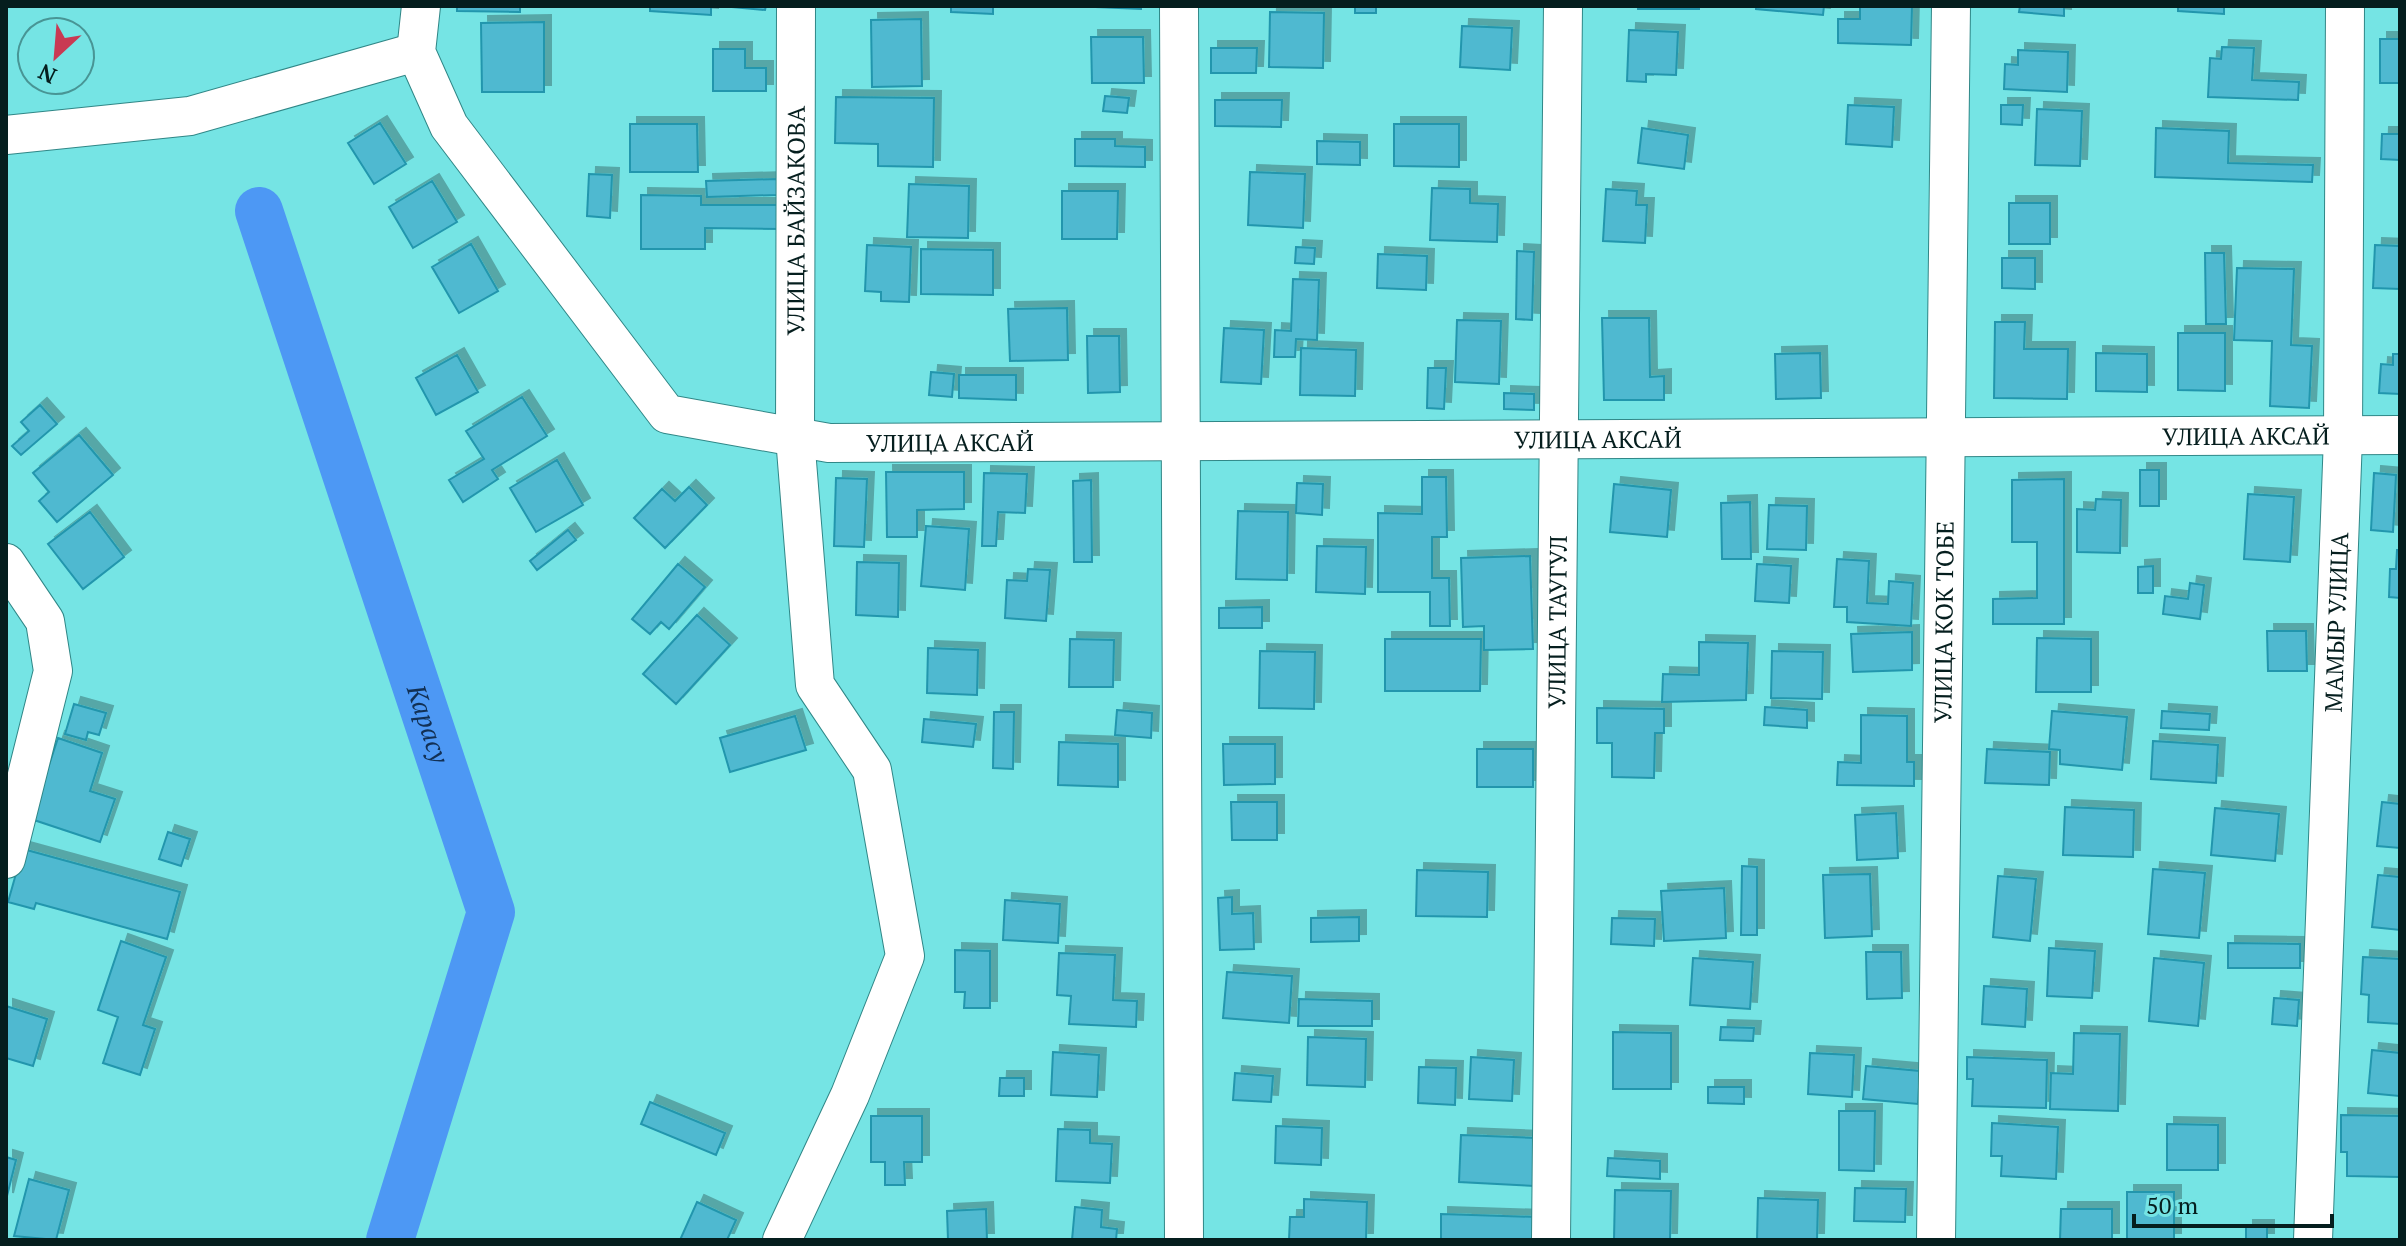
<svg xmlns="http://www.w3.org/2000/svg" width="2406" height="1246" font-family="'PT Serif',serif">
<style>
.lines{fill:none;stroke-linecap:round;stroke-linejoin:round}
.river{stroke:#4d98f4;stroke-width:48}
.building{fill:#4fb9d0;stroke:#2296ad;stroke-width:2;filter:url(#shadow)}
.minor-casing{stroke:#308787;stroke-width:40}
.minor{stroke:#fff;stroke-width:38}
.labels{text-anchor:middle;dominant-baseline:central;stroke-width:6;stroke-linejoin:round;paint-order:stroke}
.street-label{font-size:24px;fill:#051e1e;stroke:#75e4e4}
.water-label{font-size:26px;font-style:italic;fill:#123054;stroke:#75e4e4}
</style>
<defs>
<filter id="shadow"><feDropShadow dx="7" dy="-7" stdDeviation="0" flood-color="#0004"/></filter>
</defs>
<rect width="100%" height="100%" fill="#75e4e4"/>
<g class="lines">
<path class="river" id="s1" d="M259,211L491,912L390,1240"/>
</g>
<path class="building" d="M457,6H520V12L457,11Z
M650,6H711V15L650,11Z
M721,6H766L765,10Z
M951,6H993V14L951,12Z
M1072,6H1141V9Z
M1355,6H1376V13H1355Z
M1638,6H1699V9H1638Z
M1756,6H1824L1823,15L1756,9Z
M1860,6H1912L1911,45L1838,43V19H1860Z
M2020,6H2064V16L2019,12Z
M2178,6H2224V14L2178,11Z
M1270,12L1324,13L1323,68L1269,67Z
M921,19L922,86L872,87L871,20Z
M544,22V92H482L481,23Z
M1462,26L1512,28L1510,70L1460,67Z
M1629,30L1678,32L1676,75L1646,74V82L1627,81Z
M1091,37H1143L1144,83H1092Z
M2380,39H2400V83H2380Z
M2222,47L2254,48L2252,80L2299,82L2298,100L2208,97L2210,58L2221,59Z
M1211,48H1257L1256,73H1211Z
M713,49H745V68H766V91H713Z
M2018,50L2068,52L2067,92L2004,89L2005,64L2018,65Z
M1105,96L1129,98L1127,113L1103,111Z
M836,97L934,98L933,167L878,166V144L835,143Z
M1215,100H1282L1281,127L1215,126Z
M1848,105L1894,107L1892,147L1846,144Z
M2001,105H2023L2022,125L2001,124Z
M2037,109L2082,111L2080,166L2035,165Z
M380,123L406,164L374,184L348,143Z
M630,124H697L698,172H630Z
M1394,124H1459V167L1394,166Z
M1642,128L1688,135L1684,169L1638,163Z
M2156,128L2229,131L2228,163L2313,165L2312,182L2155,177Z
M2382,134H2400V160L2381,159Z
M1075,139H1115V146L1145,147V167L1075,166Z
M1317,141L1360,142V165L1317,164Z
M1250,172L1305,174L1303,228L1248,225Z
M589,174L612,175L610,218L587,216Z
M777,179V195L707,197L706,181Z
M432,181L457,222L413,248L389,207Z
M909,184L969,186L968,238L907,237Z
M1432,188L1470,189V203L1498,204L1497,242L1430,240Z
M1606,189L1637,191L1636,205H1647L1645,243L1603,241Z
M1062,191H1118L1117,239H1062Z
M641,195L701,196V205H781L782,229L705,228V249H641Z
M2009,203H2050V244H2009Z
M471,244L498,291L459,313L432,267Z
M867,245L911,247L909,302L881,301V292L865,291Z
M2375,245L2400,246V289L2373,288Z
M1296,247L1315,248L1314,264L1295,263Z
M921,249L993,250V295L921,294Z
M1517,251L1534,252L1532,320L1516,319Z
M2205,253H2224L2226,324H2206Z
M1378,254L1427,256L1426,290L1377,288Z
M2002,258H2035V289L2002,288Z
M2237,268L2294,269L2291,345L2312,346L2309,408L2270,406L2272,341L2234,340Z
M1293,279L1319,280L1317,340L1296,339L1295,357H1274L1275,330L1291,331Z
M1067,308L1068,360L1010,361L1008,309Z
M1602,318H1649L1650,377L1664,376V400H1604Z
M1457,320L1501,321L1499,384L1455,382Z
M1995,322H2025L2024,349H2068L2067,399L1994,398Z
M1224,328L1264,330L1261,384L1221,382Z
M2178,333H2225V391L2178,390Z
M1087,336H1119L1120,392L1088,393Z
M1301,348L1356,350L1355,396L1300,395Z
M1820,353L1821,398L1776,399L1775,354Z
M2096,353L2147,354V392L2096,391Z
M2393,354H2400V394L2379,393L2381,364L2393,365Z
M457,355L478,392L436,415L416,378Z
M1428,368H1446L1444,409L1427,408Z
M931,372L954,374L952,397L929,395Z
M959,375H1016V400L959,398Z
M1504,393L1534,394V410L1504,409Z
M522,397L547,436L492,470L498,479L463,502L449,480L484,459L466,431Z
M40,405L57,424L21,455L12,446L29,431L21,422Z
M79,435L113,475L57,522L39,501L49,492L33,473Z
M557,460L583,505L536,532L510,488Z
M2140,470H2159V506H2140Z
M886,472H964V509L917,510V537H887Z
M984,473L1027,474L1025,513L998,512L996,546H982Z
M2374,473L2396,475L2393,532L2371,530Z
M1422,477H1446L1447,537H1432V578H1449L1450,626H1430V592H1378V513L1422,514Z
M836,478L867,479L864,547L834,546Z
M2064,479V624H1993V599L2037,598V542H2012V480Z
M1091,480L1092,562H1074L1073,481Z
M1297,483L1323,484L1322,515L1296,513Z
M1614,484L1671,490L1667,537L1610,532Z
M689,487L707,505L665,548L634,518L662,489L675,501Z
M2248,494L2294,497L2290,562L2244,559Z
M2096,499L2121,500L2120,553L2077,552V509L2095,510Z
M1750,502L1751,559H1722L1721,503Z
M1769,505L1807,506L1806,550L1767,549Z
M1238,511L1288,512L1287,580L1236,579Z
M90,512L124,557L83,589L48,544Z
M926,526L969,529L965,590L921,586Z
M568,530L576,540L537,570L530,561Z
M1317,546L1366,547L1365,594L1316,592Z
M2397,550H2400V598L2389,597L2390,569H2396Z
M1530,556L1533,649L1484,650V626L1463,627L1461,558Z
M1837,559L1869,561L1867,603L1888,604L1889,581L1913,583L1911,626L1847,622V607H1834Z
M857,562L899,563L898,617L856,615Z
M678,564L705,587L669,629L661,622L650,634L632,619Z
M1757,564L1791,566L1789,603L1755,601Z
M2153,566V593H2138V567Z
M1028,569L1050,570L1046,621L1005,618L1007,580L1027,581Z
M2190,583L2204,585L2200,619L2163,614L2165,596L2188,599Z
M1262,607V628H1219V608Z
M697,615L730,645L676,704L643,674Z
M2267,631H2306L2307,671H2268Z
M1912,632V670L1853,672L1851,634Z
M2037,638L2091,639V692H2036Z
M1070,639L1114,640L1113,687H1069Z
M1385,639H1481L1480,691H1385Z
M1699,642L1748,643L1746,700L1662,702L1663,674L1699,675Z
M928,648L978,650L977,695L927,693Z
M1260,651L1315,652L1314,709L1259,708Z
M1772,651L1823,652L1822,699L1771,698Z
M74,704L106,713L99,735L88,732L86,740L65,734Z
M1765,707L1807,710V728L1764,725Z
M1597,708L1664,709V733H1655L1654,778L1612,777V743H1597Z
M1117,710L1152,713L1151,738L1115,735Z
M2052,711L2127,717L2122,770L2060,764V750L2049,749Z
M2162,711L2210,714L2209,730L2161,728Z
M994,712H1014L1013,769L993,768Z
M1861,715L1907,716V762H1914V786L1837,785L1838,762L1861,763Z
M795,716L806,750L730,772L720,738Z
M924,719L976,724L973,747L922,742Z
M58,738L102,753L90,791L115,799L100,842L31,819Z
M2153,741L2218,745L2216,783L2151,779Z
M1059,742L1118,744V787L1058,785Z
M1223,744H1275V784L1224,785Z
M1477,749H1533V787H1477Z
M1987,749L2050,752L2049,785L1985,783Z
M1231,802H1277V840H1232Z
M2382,802L2400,804V848L2377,846Z
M2065,807L2134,810L2133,857L2063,855Z
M2215,808L2279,814L2275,861L2211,855Z
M1896,813L1898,858L1857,860L1855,815Z
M168,832L190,839L181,866L159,859Z
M23,849L180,892L167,939L36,903L34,909L8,902Z
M1742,866L1757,867V935H1741Z
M2153,869L2205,873L2199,938L2148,934Z
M1417,870L1488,872L1487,917L1416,916Z
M1870,874L1872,936L1825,938L1823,875Z
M2378,875L2400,877V930L2372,927Z
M1998,876L2036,879L2030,941L1993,937Z
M1724,888L1726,938L1664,941L1661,891Z
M1232,897V914L1253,913L1254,949L1220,950L1218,898Z
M1005,900L1060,904L1058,943L1003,940Z
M1359,917V941L1311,942V918Z
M1612,918L1655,919L1654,946L1611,944Z
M121,941L166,957L143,1025L155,1029L140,1075L103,1063L118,1017L98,1010Z
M2228,943L2300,944V968H2228Z
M2049,948L2095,951L2092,998L2047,996Z
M955,950L990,951V1008H964L965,992H955Z
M1866,952H1901L1902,998L1867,999Z
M1059,953L1115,955L1113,1000L1137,1001L1136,1027L1069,1024L1071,996L1057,995Z
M2363,957L2400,959V1024L2368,1022L2369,995L2361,994Z
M1693,958L1753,962L1750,1009L1690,1005Z
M2154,958L2204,963L2198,1026L2149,1021Z
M1227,972L1292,976L1289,1023L1223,1018Z
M1984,986L2027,989L2025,1027L1982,1024Z
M2274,998L2299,1000L2297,1026L2272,1024Z
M1299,999L1372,1001V1026H1298Z
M6,1006L47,1019L33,1066L6,1058Z
M1721,1027L1754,1028L1753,1041L1720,1040Z
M1613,1032L1671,1033V1089H1613Z
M2074,1033L2120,1034L2118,1111L2050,1109L2051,1073L2073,1074Z
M1308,1037L1366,1039L1365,1087L1307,1085Z
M2372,1050L2400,1053L2399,1096L2368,1093Z
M1053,1052L1099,1055L1097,1097L1051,1095Z
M1810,1053L1854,1055L1852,1097L1808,1094Z
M1471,1057L1514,1060L1512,1101L1469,1099Z
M1967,1057L2047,1060L2046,1108L1972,1106L1973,1079H1967Z
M1866,1066L1920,1071L1918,1104L1863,1099Z
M1419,1067L1456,1068L1455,1105L1418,1103Z
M1235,1073L1273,1076L1271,1102L1233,1100Z
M1000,1078H1024V1096H999Z
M1708,1087H1744V1104L1708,1103Z
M650,1102L725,1133L716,1155L641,1124Z
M1839,1111H1875L1874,1171L1839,1170Z
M2341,1115L2400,1116V1177L2347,1176V1152H2341Z
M871,1116H922V1162H904L905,1185H885V1162H871Z
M1992,1123L2058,1127L2056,1179L2001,1176L2002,1156H1991Z
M2167,1124L2218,1125V1170H2167Z
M1276,1126L1322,1128L1321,1165L1275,1163Z
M1058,1129L1090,1130V1143L1112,1144L1110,1183L1056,1181Z
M1461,1135L1536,1138L1534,1186L1459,1182Z
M6,1157L16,1160L6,1200Z
M1608,1158L1660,1161V1179L1607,1176Z
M29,1179L69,1190L56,1240L14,1236Z
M1855,1188L1906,1189L1905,1222L1854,1221Z
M1615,1190L1671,1191L1670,1240H1614Z
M2127,1192H2174V1240H2127Z
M1758,1198L1818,1200L1817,1240H1757Z
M1304,1199L1367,1202L1366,1240H1289L1290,1217H1304Z
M697,1202L736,1220L727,1240H680Z
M1075,1207L1102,1210L1101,1227L1117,1229L1116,1240H1072Z
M986,1209L987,1240H948L947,1211Z
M2061,1209H2112V1240H2060Z
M1441,1214L1537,1217V1240H1441Z
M2246,1227H2267V1240H2246Z"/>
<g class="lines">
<g class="minor-casing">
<g id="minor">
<path id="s2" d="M421,6L416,52L449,126L667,414L829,443L2400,435"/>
<path d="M1179,6L1184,1240"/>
<path d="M6,135L190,116L416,52"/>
<path d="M6,563L45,621L53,671L6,859"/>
<path id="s3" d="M782,1240L850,1095L905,956L872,770L815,685L795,437L796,6"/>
<path id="s4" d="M1551,1240L1563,6"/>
<path id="s5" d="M1936,1240L1951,6"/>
<path id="s6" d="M2313,1240L2343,437L2345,6"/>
</g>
</g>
<use href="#minor" class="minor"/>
</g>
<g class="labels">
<g class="street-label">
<text stroke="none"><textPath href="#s3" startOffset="1066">УЛИЦА БАЙЗАКОВА</textPath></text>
<text stroke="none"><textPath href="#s2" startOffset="2070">УЛИЦА АКСАЙ</textPath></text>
<text stroke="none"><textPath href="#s2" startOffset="1422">УЛИЦА АКСАЙ</textPath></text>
<text stroke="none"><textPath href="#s2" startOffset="774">УЛИЦА АКСАЙ</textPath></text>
<text stroke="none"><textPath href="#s4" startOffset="618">УЛИЦА ТАУГУЛ</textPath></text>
<text stroke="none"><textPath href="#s5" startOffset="618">УЛИЦА КОК ТОБЕ</textPath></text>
<text stroke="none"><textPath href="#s6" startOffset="618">МАМЫР УЛИЦА</textPath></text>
</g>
<g class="water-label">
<text stroke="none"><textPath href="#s1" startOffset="540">Карасу</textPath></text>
</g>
</g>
<rect width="2406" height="1246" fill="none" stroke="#051e1e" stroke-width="16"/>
<g transform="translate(56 56) rotate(206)"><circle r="38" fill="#75e4e4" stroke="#489595" stroke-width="2"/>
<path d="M0-6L14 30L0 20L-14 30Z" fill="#c93953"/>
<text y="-12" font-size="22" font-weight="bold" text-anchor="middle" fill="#051e1e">N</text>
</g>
<path d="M2134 1214v12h198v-12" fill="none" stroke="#051e1e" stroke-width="4"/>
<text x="2146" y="1214" font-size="24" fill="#051e1e" stroke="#75e4e4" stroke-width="6" paint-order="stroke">50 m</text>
</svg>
